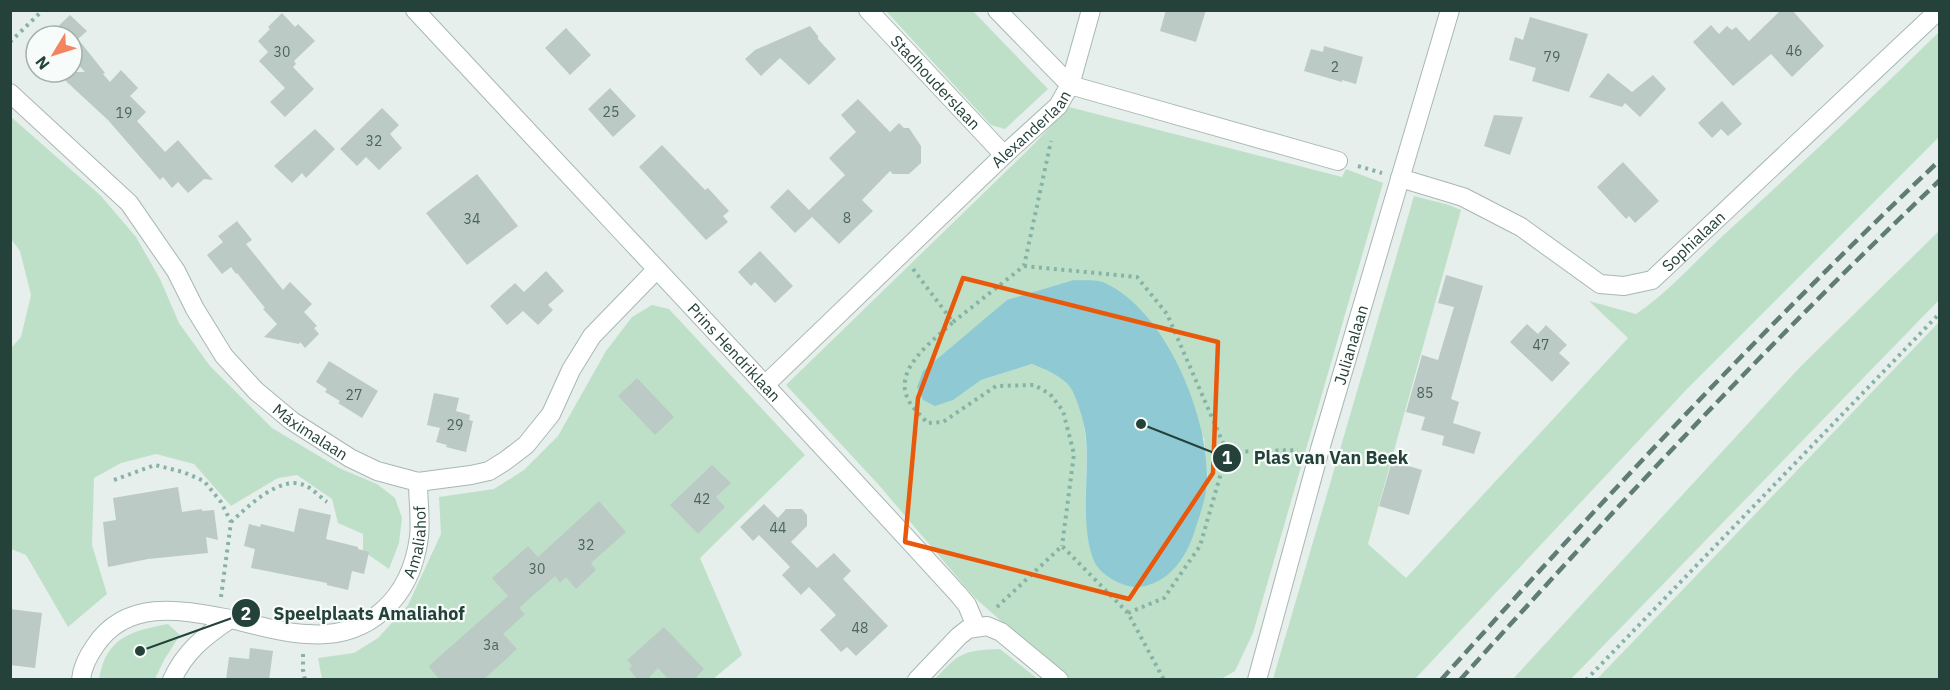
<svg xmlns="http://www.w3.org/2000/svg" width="1950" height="690" font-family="'IBM Plex Sans',sans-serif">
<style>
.green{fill:#bfe0c8;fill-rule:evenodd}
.water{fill:#8ec9d4}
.building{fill:#bbcac4}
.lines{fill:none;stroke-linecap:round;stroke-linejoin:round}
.street-casing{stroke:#a8b8b2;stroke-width:20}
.path{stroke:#86b3a5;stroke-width:4;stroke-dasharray:3 4.5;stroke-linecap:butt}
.street{stroke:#fff;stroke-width:18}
.rail{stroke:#5f7d75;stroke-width:4.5;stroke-dasharray:12 6;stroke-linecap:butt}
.marked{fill:none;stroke:#e8590c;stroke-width:4.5;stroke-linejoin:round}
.labels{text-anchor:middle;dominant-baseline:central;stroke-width:4.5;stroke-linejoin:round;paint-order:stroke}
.number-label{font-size:14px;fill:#4a645c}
.street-label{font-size:16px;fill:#24423a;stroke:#f7fbf9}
.leader{fill:none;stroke:#24423a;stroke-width:2}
.callout-dot{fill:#24423a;stroke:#f7fbf9;stroke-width:2}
.mark-label{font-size:18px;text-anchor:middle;font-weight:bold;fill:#fff}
.callout-label{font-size:18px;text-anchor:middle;font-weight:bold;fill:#24423a;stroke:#f7fbf9;stroke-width:4.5;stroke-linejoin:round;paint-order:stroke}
</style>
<rect width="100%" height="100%" fill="#e6efeb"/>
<path class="green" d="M886,11H973L1048,89L1005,129L991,125Z
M1939,32V137L1687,389L1415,679H1273L1414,196L1449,205L1461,210L1368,544L1406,578L1628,338L1589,301L1636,314C1669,292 1697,259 1727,232C1799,166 1870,100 1939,32Z
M1069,107L1342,177L1346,169L1383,183L1253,633L1235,671L1221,679H1067L975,598L878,484L786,385L1029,149ZM1007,300L1204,438L1208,482L1200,514L1095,562C1090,542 1087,523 1086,502C1085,464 1092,423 1071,388C1063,376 1044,369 1032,364L981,380L969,334Z
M10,116L101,196L136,237L160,279L179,323L210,366L272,428L339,468L377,484L395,498L402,518L399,543L389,569L363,551V534L338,523L332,499L297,475L278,478L231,506L194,464L156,454L121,463L94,478L92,545L107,594L68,627L26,555L11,549V348L21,337L31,295L20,251L11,239Z
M1939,231V300L1571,679H1513L1801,366Z
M652,305L669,309L805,455L700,558L742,655L713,679H322L318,658L354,653L378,638L408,605L441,534L439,497L494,489L524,470L558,436L606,351L632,317Z
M1939,322V679H1597L1625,650Z
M168,624L180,635L164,660L155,679H99C106,638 130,631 168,624Z
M1000,649L1038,679H935C959,653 964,650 1000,649Z"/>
<path class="water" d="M1074,280C1083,281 1097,279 1105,283C1166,311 1209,417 1207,480C1207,497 1199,517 1194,533C1186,558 1168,584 1139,587C1124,588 1101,576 1094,561C1080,528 1089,474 1086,439C1086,427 1077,397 1070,387C1062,376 1044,369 1032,364L981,380L953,400L935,406L923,400L917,387L923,371L1007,300Z"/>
<path class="building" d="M1166,10H1206L1196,42L1160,31Z
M1781,10H1792L1824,46L1792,77L1771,54L1733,86L1693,42L1711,25L1719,34L1727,26L1732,30L1736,27L1749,41Z
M282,13L295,27L298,24L315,41L294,61L296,64L293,67L314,89L285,117L270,102L285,88L259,61L268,52L258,41L270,29L268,27Z
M70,15L87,31L78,39L105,73L103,74L110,82L121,70L138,88L130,96L146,112L137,121L165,152L178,140L213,180L204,179L188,193L178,182L172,188L163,177L160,180L108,120L56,72H85L72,58V36L49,35Z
M1530,17L1588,34L1569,92L1532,81L1536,68L1509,60L1515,37L1523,40Z
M810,26L818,36V39L836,59L809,85L780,58L761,76L745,59L755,50Z
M566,28L591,55L570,75L545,48Z
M1324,46L1363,57L1356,84L1342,80V82L1304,71L1311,49L1323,52Z
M1608,73L1632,92L1653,75L1666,89L1640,117L1625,103L1622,107L1589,97Z
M610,88L636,116L613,137L588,109Z
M858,99L890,132L899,123L904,128H909L921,146V163L909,174H893L890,171L862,200L873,211L839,244L812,217L795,233L770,207L788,189L809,210L845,175L829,158L856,132L841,115Z
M1722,101L1742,124L1728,136L1721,129L1712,138L1698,123Z
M382,108L399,125L390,134L402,148L379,170L366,157L357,166L340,149Z
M1494,115L1523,117L1510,155L1484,146Z
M315,129L335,149L306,178L302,173L292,183L274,166Z
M662,145L705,190L708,188L729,211L723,216L728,222L706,240L639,167Z
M1623,162L1659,201L1635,223L1629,216L1626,219L1597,187Z
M477,174L518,226L467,265L426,213Z
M237,221L252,240L246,244L283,290L290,282L312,304L304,312L317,326L314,328L319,334L305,348L300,342L299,344L264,337L277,324L263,309L265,308L237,273L236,274L231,267L222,274L207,255L223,242L218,236Z
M760,251L793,286L775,303L755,282L751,286L738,272Z
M546,271L564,291L548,305L553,310L538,325L523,311L507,325L490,306L515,283L524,292Z
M1446,275L1483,286L1451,399L1459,402L1453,423L1481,432L1474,454L1442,445L1444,436L1421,430L1425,417L1406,412L1422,355L1438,360L1454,307L1438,303Z
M1527,324L1538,334L1546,325L1567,345L1559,353L1570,363L1552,382L1510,342Z
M329,361L378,391L362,418L338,403L340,401L325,392L327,389L316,382Z
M637,378L674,417L655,435L618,396Z
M434,393L459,398L456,411L470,415L469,420L473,421L466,452L446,447L447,445L436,442L440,428L427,425Z
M1392,461L1422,470L1409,515L1379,506Z
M712,465L731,483L716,497L725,507L698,534L670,505Z
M178,487L182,512L202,509V511L214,510L218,540L206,537L208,553L148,559L108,567L103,522L116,520L113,498Z
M599,501L626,532L591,563L596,570L576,589L566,577L560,583L555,576L519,608L525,614L503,634L517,649L483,680H440L429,667L431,664L508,596L492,578L528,546L538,557Z
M764,504L778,518L786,509H802L807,515V526L791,542L817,568L834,553L851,571L843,579L888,626L856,656L847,647L841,652L820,630L836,615L809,587L801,595L782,575L790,567L759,535L753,541L740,527Z
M299,508L331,515L326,539L358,547V549L369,552L364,574L352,571L348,590L327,585V583L251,568L255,549L244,546L249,524L260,527L261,524L294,532Z
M10,609L42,613L35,668L10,665Z
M664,627L704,669L694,680H669L658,668L647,680H638L629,669L632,666L627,660Z
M250,648L273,651L269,680H226L229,657L249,659Z"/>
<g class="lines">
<g class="street-casing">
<g id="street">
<path id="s1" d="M415,10C596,205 779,398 958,594L967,605L976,626"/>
<path id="s2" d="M868,10L1004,155"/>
<path d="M997,10L1070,85"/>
<path d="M1070,85L1091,10"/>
<path id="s3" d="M10,93L129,203L176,271L195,309L224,356L256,391L292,421L350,458L377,471L418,482L471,475L489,471L505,461L526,445L551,414L571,370L592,336L656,270"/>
<path id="s4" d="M1400,178L1463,197L1521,227L1600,284L1624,286L1652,280L1939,10"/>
<path id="s5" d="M766,384L1004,155L1058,106L1070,85L1338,161"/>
<path d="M81,680C82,668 88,656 95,646C127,598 182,610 230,619"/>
<path id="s6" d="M172,680C185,651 205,636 230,619C254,624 281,633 307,634C369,639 411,598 419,537C421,519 418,500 418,482"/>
<path d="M917,680L959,636L968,629L987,626L1001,632L1059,680"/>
<path id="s7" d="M1257,680L1320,449L1450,10"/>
</g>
</g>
<path class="path" d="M10,42L43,10
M1358,166L1382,173
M1024,266L1137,277L1167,314L1227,452L1298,450
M913,269L953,322C933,341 891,370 909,401C913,409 922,416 927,423L943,422L996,386L1034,385L1050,394L1063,411L1074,454L1062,546
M953,322L1024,266L1051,141
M114,480L155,465L183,472L204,481L221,502L231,522L221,597
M231,522C247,507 280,475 304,485C312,488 320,497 327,502
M997,607L1062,546L1128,613L1164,680
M1128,613L1164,598L1200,546L1227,452
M303,654V670L305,680
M1586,680L1940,313"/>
<use href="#street" class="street"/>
<path class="rail" d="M1441,680C1601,501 1765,326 1940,160
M1460,680C1615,508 1772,339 1940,180"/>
</g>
<path class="marked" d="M963,278L1218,342L1213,473L1129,599L905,542L918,398Z"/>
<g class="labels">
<g class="number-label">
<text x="1794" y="51">46</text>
<text x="282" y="52">30</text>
<text x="1552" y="57">79</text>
<text x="1335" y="67">2</text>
<text x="611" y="112">25</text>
<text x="124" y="113">19</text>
<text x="374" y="141">32</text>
<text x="847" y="218">8</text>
<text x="472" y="219">34</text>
<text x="1541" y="345">47</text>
<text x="1425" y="393">85</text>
<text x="354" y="395">27</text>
<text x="455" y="425">29</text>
<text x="702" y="499">42</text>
<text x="778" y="528">44</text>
<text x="586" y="545">32</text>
<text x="537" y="569">30</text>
<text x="860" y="628">48</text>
<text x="491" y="645">3a</text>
</g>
<g class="street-label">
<text stroke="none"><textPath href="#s2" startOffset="99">Stadhouderslaan</textPath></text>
<text stroke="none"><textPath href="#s5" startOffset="368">Alexanderlaan</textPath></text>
<text stroke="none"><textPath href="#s4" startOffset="338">Sophialaan</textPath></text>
<text stroke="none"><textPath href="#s7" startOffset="348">Julianalaan</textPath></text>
<text stroke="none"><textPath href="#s1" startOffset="468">Prins Hendriklaan</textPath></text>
<text stroke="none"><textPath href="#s3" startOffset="458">Máximalaan</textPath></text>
<text stroke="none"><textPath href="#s6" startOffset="324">Amaliahof</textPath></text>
</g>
</g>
<path class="leader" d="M1141 424L1227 458M140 651L246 613"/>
<g class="callout-dot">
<circle cx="1141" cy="424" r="6"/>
<circle cx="140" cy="651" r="6"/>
<circle cx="1227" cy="458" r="15"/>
<circle cx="246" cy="613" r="15"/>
</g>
<g class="mark-label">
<text x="1227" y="464">1</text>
<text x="246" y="620">2</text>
</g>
<g class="callout-label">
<text x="1331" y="464">Plas van Van Beek</text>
<text x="369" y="620">Speelplaats Amaliahof</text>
</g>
<rect width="1950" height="690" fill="none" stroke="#24423a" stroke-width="24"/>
<g transform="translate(54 54) rotate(232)"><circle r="28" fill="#f7fbf9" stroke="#a3b1ad" stroke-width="1.5"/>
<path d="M0-4.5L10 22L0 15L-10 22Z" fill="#f4845f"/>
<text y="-9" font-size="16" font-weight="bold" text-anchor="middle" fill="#24423a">N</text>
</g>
</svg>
